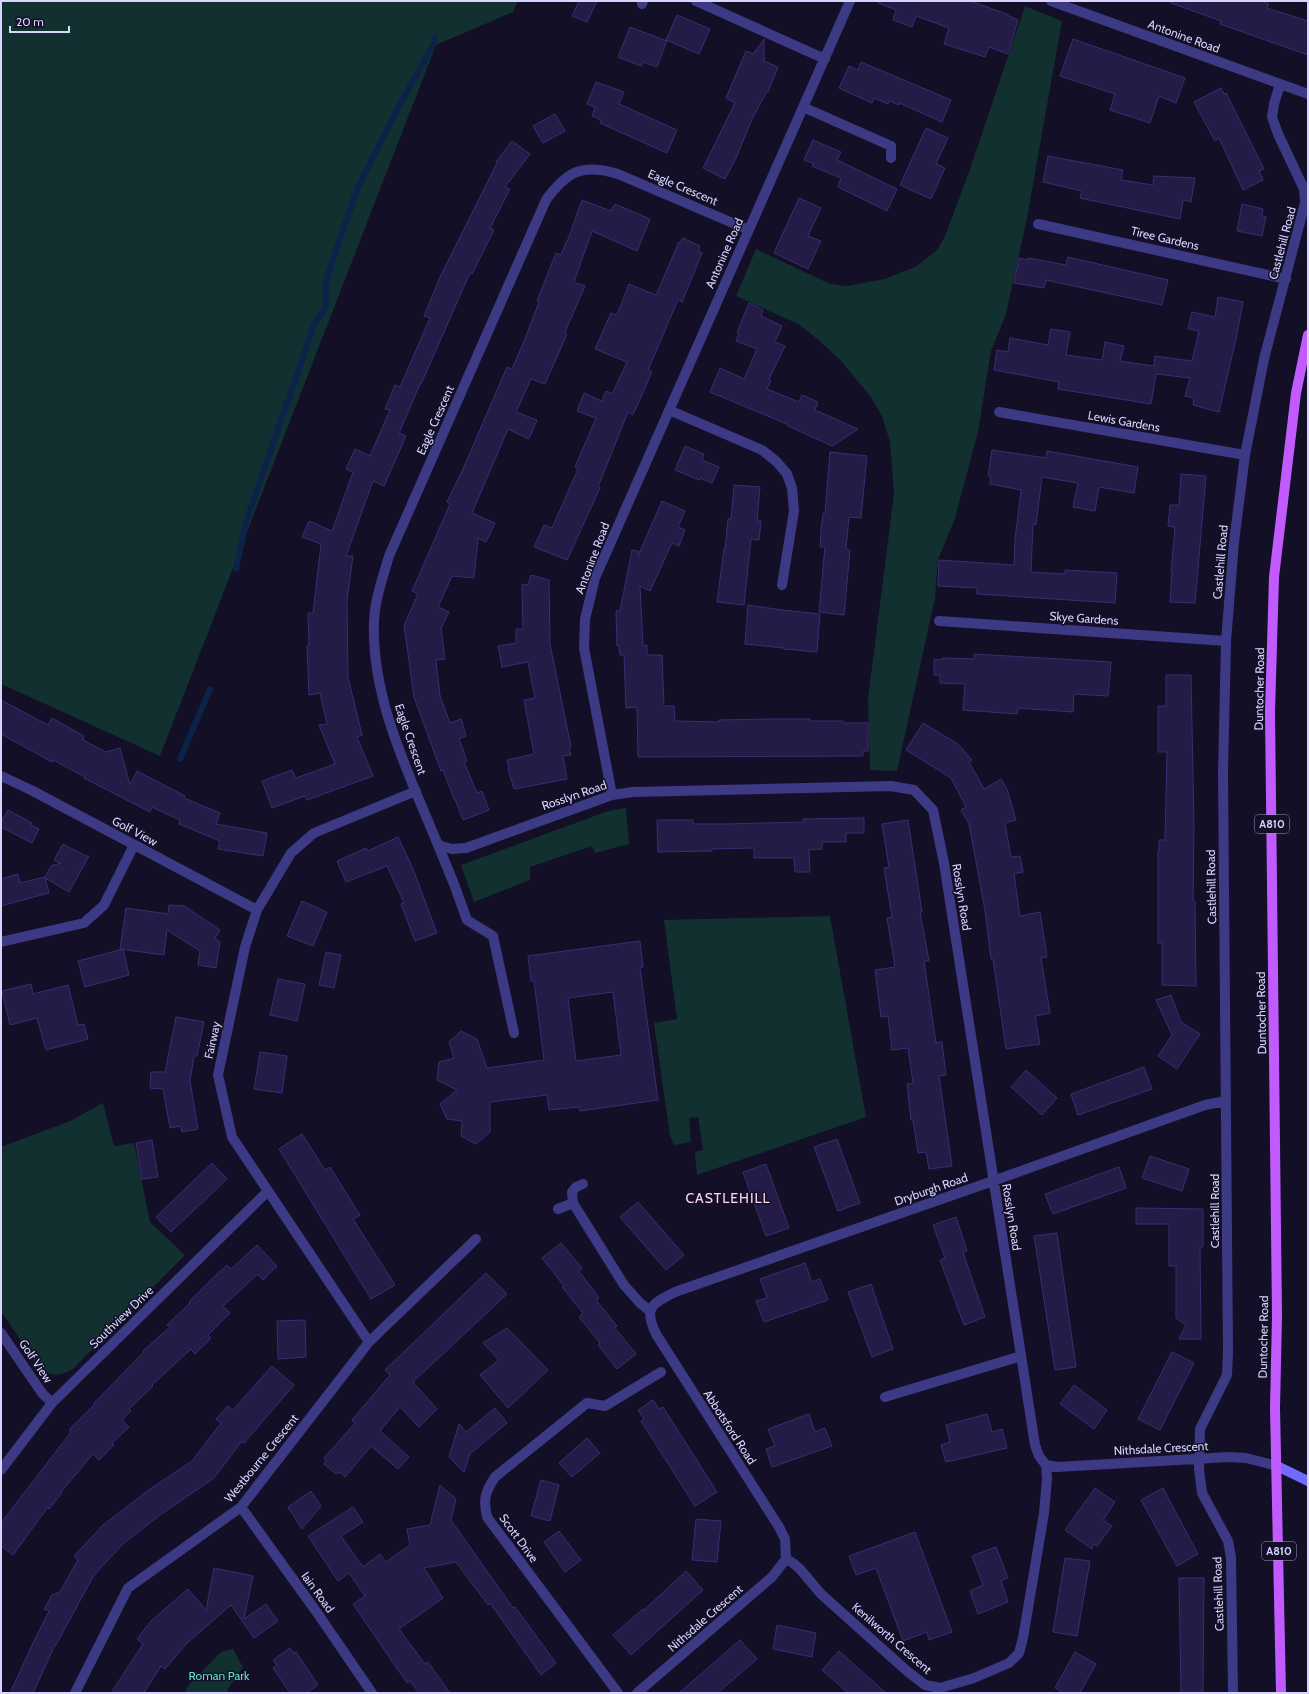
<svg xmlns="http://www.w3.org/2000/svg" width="1309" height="1694" font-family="Cabin,sans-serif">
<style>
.green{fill:#12302f}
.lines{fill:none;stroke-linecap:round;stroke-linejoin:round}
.stream{stroke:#0c2248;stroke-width:6}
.building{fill:#241b47;stroke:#3b2d73;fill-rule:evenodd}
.lane{stroke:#3d3a85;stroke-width:10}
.street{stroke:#3d3a85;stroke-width:10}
.secondary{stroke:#6f6bff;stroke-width:10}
.primary{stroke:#c25bff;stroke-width:10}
.labels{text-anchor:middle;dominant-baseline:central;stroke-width:3;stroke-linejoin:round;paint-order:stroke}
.shield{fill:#130f26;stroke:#9e99be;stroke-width:1}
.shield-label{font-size:11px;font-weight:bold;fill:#d9d4ff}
.street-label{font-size:12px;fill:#d9d4ff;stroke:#130f26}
.park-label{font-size:12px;fill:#5fe0c0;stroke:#130f26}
.quarter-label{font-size:14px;letter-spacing:1px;fill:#ffd6f0;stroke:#130f26}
</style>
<rect width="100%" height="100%" fill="#130f26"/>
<path class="green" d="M1,1H518L513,12L436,45L160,756L1,684Z
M1025,6L1062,21L1027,218L1006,314L991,351L978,432L955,518L938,560L935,598L897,771L870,770L868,699L894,493L890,442L882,416L871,397L841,361L820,341L798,324L736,296L756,249L830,284L847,286L885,279L917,266L938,249L945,236L968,175Z
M626,808L629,844L595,853L592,846L530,867V880L474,902L461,865L608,811Z
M830,916L866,1117L697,1175L695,1152L703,1150L698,1117L689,1118L691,1142L674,1145L670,1136L654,1023L677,1019L664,920Z
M103,1103L114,1146L134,1143L150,1222L185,1255L73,1369C62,1376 51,1377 40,1370L1,1311V1147L70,1121Z
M233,1649L243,1667L227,1690L229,1693H185L187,1687L221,1652Z"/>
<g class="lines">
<path class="stream" d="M236,569L246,522L315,322L325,308L327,296L325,291L328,274L358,187L398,108L434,43L435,38
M180,759L210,689"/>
</g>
<path class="building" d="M579,1H597L587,22L572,16Z
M879,1H970L1007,14V15L1018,20L1008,54L989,47L985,57L944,44L949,28L916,16L912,27L893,20L896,10L878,3Z
M1171,1H1261L1269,4L1267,8L1308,21V55L1220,24L1221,21L1171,3Z
M677,15L710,29L699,54L666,40Z
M630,27L667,41L657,67L643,62L641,66L618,57Z
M764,39V61L778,67L768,92L767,91L752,119L736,158L725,179L703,168L735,103L726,98L746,51L753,54Z
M1073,39L1185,78L1176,103L1159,96L1150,123L1110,110L1115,94L1060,76Z
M861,62L951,100L942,122L899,103V105L889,101L888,104L874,98L872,103L839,88L849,66L858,70Z
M596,82L624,92L619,104L677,130L667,153L600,123L601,120L592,116L595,107L587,104Z
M1221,88L1224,94L1226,93L1264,169L1259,171L1263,180L1243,190L1219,138L1215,141L1194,102Z
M555,114L565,131L543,143L533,126Z
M926,128L948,138L936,164L945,168L931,199L900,185Z
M813,140L841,152L837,160L897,189L887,211L838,187L841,178L812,166L814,164L804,160Z
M512,141L530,154L505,187L510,189L490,228L494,230L472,274L470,273L421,384H420L399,433L406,436L384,486L373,481L346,556H353L347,600L348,677L362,735L357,737L373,776L307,800L305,796L272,808L262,781L292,770L296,778L335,764L319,725L327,724L320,693L309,695L307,646H309L308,613H313L321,544L302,537L309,521L332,531L353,472L346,469L355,449L370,456L390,410L385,409L395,385L400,387L430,318L424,316L441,275L497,163L496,162Z
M1048,156L1123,170L1121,180L1153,185L1154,176L1195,178L1191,202L1183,200L1180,219L1080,198L1082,191L1043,182Z
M799,198L821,208L808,236L821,241L808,269L774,253Z
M582,200L611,211L615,204L650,219L637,251L592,231L574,282L585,286L565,332L567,334L545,384L531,379L516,412L537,420L529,439L508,429L472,513L495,523L486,542L478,538L474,578L452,576L438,607L449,612L441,628L445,659L436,660L440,696L450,723L461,719L466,736L459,739L467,761L464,762L477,793L482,791L489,810L463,820L455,799H454L443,770L441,771L414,697L404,625L418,594L412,591L450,504L447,502L463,469L507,367L512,369L525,339L539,302L537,301L556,253L561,255L566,242H567Z
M1242,204L1263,209L1262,216L1266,217L1262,236L1237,231Z
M683,238L700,246L698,251L702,253L682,302L678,300L648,370L652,372L633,415L628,412L598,487L600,488L567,560L534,547L544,525L552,528L578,469L575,467L596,418L577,411L584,393L602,401L606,391L612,394L627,362L595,349L611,313L617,315L629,284L656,295L679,242L680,243Z
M1068,257L1168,280L1162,305L1046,280L1044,288L1014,283L1019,258L1028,260V258L1066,265Z
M1218,297L1243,302L1236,339L1219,412L1193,405L1194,398L1185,396L1190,378L1156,374L1151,404L1058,389L1059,382L994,370L997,350L1008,352L1010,338L1048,345L1051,329L1070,332L1066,355L1102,360L1105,342L1124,346L1120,361L1154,366L1155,356L1192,361L1199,331L1188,329L1192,312L1215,317Z
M749,303L763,310L761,316L782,326L775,342L785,346L769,379L771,380L767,389L799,402L802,395L818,402L815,410L858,429L832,446L788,426L789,425L710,392L720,368L744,379L757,349L736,341L739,333L737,332Z
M685,446L704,454L702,460L719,467L712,483L700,478L699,480L675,470Z
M992,450L1046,458L1047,451L1138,467L1134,493L1099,487L1095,511L1073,507L1078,483L1042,477L1036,525L1033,524L1031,572L1065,574V570L1117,573L1115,603L977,594V588L938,586L939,560L1014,565L1015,539L1021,490L990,484L991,476H988Z
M830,452L867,456L861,518L849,517L846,549L850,550L844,615L819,612L825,547H820L821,530L823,513H825Z
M1181,474L1206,476L1195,603L1170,602L1172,571H1171L1175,527L1168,526L1170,505H1179Z
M734,485L760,487L757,521H761L759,540L751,539L744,605L717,602L724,549H725L728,519H731Z
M662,501L685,511L678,527L685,530L679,546L672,543L650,591L640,586L643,646L647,645V655H662L664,706H674L675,721L719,722V720L769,719H810V721H843V723H868V751H863V756L638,757L637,707L626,708L624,655H620L619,645L617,646L616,611H620L632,550L638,551V556Z
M531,575L549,580L550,644L571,747L569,748L571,755L563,756L567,779L514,789L508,769L509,768L507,760L534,754L524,700L535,698L528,662L502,667L498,646L516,643V629H523L522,584L528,585Z
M748,605L782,610L820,614L817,652L784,649V648L745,644Z
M974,654L1111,662L1108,696L1074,694L1073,712L1018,708L1017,714L963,710L965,684L940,683V675H934V659L942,660V658L974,659Z
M1166,675H1191L1194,826L1193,901H1195L1196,986L1162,985V943H1158V851H1159V840H1165L1167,752H1158V706H1166Z
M1,700L48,725L52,718L84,736L83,740L106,752L120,748L130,785L137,771L185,796L184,798L220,813L216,824L267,833L263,856L218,849L220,841L179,824L180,820L152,807L150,812L84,778L85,777L53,760L52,762L1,734Z
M923,723L958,744L972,760L969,762L984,789L1001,779L1007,789L1016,820L1005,823L1011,857L1020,856L1023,872L1014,874L1020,916L1040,912L1047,957L1041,958L1050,1013L1035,1016L1040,1044L1006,1049L993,959H991L985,910L969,824L961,810L966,807L951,778L906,750Z
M8,810L32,823L31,825L39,829L32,843L1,827V822Z
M864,818V833H846V842H822V849L809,850L810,872H795L794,858H754V848L712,849V851L658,852L657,820H693V824H726L803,822V819Z
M908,820L922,912H920L929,961H924L936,1043L942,1042L946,1075L939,1076L952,1166L929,1169L926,1152L918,1153L913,1120H911L907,1084L913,1083L908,1048L892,1050L888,1016L881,1017L875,970L895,967L887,918L892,917L884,868L889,867L882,824Z
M398,837L413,869L437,933L415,941L401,904L404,903L387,866L346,882L337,861L366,848L368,851Z
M63,844L86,856H89L69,892L45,878L49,893L1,906V879L18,874L20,883L45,877L51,866L61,863L54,860Z
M302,901L327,912L313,946L287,936Z
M169,905L184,906L220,930L215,938L220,942L216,968L198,965L200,951L167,930L164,955L120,949L126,908L168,914Z
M640,941L643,967L640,968L658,1100L580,1111L579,1107L549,1110L547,1095L490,1102V1132L476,1144L461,1136L462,1121L447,1119L440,1104L457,1090L437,1080L439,1062L454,1058L449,1042L461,1031L477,1039L487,1068L544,1060L534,981H531L528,956ZM613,992L621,1055L576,1061L568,998Z
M123,949L129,975L85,987L78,961Z
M326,952L341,955L334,988L319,985Z
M278,979L305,984L297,1021L270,1015Z
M31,984L33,994L68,985L78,1025L84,1024L88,1039L46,1050L37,1018L10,1025L2,991Z
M1171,995L1181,1022L1200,1034L1177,1069L1158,1056L1172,1035L1156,1000Z
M176,1017L204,1022L197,1056H194L190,1081L198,1129L182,1132L181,1126L170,1128L163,1089L150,1088L151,1072H165Z
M260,1052L287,1056L282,1093L254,1089Z
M1144,1067L1152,1089L1078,1115L1071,1094Z
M1026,1070L1057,1098L1042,1115L1011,1087Z
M302,1134L325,1170L330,1167L360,1215L353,1219L395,1285L371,1299L279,1149Z
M837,1139L860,1203L838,1211L814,1147Z
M152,1140L158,1177L142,1179L136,1143Z
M1150,1156L1189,1169L1182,1191L1142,1178Z
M212,1163L227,1179L171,1232L156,1217Z
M766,1164L789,1228L766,1236L743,1172Z
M1119,1167L1126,1188L1053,1214L1045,1194Z
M638,1202L684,1255L666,1270L620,1217Z
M1136,1208L1203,1209V1247H1200L1201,1339H1179L1186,1325L1176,1318V1266H1169V1224H1136Z
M956,1217L967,1251L963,1252L985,1317L964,1325L940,1260L945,1258L933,1225Z
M1057,1233L1076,1367L1055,1370L1034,1236Z
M561,1243L582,1268L579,1271L599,1298L596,1300L617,1326L615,1328L636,1354L617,1369L598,1345L600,1343L579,1317L583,1313L562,1287L564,1286L542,1258Z
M257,1245L277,1266L263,1280L258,1274L223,1306L230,1313L208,1335L211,1338L195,1354L191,1349L152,1385L153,1386L129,1409L131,1411L122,1420L129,1427L112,1443L114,1445L99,1460L93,1454L61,1492L62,1493L49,1509L48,1507L13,1555L1,1546V1523L71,1432L69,1430L95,1404L94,1403L144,1352L143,1351L170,1327L167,1325L190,1303L189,1302L216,1275L227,1265L231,1269Z
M805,1263L812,1282L820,1279L828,1300L764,1322L756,1301L767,1298L760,1279Z
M486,1273L507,1294L413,1382L437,1409L419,1427L400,1407L380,1431L409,1457L398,1469L371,1446L345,1477L340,1472L336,1474L324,1464L326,1460L324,1458L355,1423L352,1420L390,1375L385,1370Z
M871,1284L893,1349L872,1357L848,1292Z
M305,1320L306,1357L278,1359L277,1321Z
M507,1328L548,1370L508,1408L480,1375L499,1360L483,1343Z
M1172,1352L1194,1363L1160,1430L1138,1419Z
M272,1366L294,1385L244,1443L242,1441L214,1478L160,1515L124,1543L94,1575L56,1645H55L33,1693H10L34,1641L49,1611L44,1609L52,1595L60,1592L78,1560L74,1556L103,1525L150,1489L192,1461L221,1423L216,1419L228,1406L233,1410Z
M1074,1385L1107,1410L1094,1429L1060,1404Z
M653,1400L659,1409L663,1407L717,1492L695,1506L641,1421L644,1419L638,1410Z
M495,1408L507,1423L470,1454L464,1472L449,1457L459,1424L466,1432Z
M809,1414L815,1432L825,1428L832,1446L772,1467L766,1449L775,1446L768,1429Z
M987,1414L992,1432L1002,1429L1007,1448L946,1462L941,1445L950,1442L946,1425Z
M587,1438L600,1453L572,1477L559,1463Z
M541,1480L559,1485L550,1521L531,1516Z
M440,1485L456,1499L451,1520L513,1608L515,1607L556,1663L541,1675L490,1603L488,1605L456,1562L424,1568L443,1598L399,1629L425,1664L428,1662L450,1693H419L410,1681L407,1683L353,1604L365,1596L349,1573L338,1581L308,1536L353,1507L363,1522L341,1536L363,1567L380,1554L386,1562L410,1545L407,1529L430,1525Z
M1095,1488L1115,1502L1103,1520L1112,1526L1097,1546L1093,1544L1092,1549L1065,1530Z
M1163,1488L1198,1554L1177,1566L1141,1500Z
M311,1491L321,1506L302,1529L288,1507Z
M696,1519L721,1521L717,1562L692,1560Z
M559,1531L581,1560L565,1572L544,1542Z
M915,1532L952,1632L929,1640L927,1632L903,1641L876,1568L856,1575L849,1556Z
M996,1547L1008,1578L1001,1581L1008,1602L978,1614L970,1591L983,1585L972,1556Z
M1065,1558L1090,1561L1077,1636L1053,1632Z
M214,1568L253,1576L244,1619L266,1604L278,1621L254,1638L231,1605L186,1644L165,1669L161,1666L144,1693H111L143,1644L137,1639L151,1621L188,1589L206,1610Z
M686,1571L703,1590L631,1655L613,1635L643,1609L644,1610Z
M1179,1578H1204L1203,1693H1181Z
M777,1625L816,1633L812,1657L773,1649Z
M740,1640L757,1659L728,1684L718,1693H679Z
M290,1648L294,1653L296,1652L318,1685L306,1693H290L273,1668L277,1665L273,1660Z
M839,1651L867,1676L886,1693H848L822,1670Z
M1075,1652L1096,1664L1080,1693H1064L1055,1688Z"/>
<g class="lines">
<path class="lane" d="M438,845L454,884L467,920L493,936L514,1033
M558,1209L573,1203L572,1192L576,1187L583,1184
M885,1397L1021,1356"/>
<path class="street" d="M696,1L825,59
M1051,1L1308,94
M642,4L643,1
M803,107L891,146V158
M1038,224L1286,279
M749,230L618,174C583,163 567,171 546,200L389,556C383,577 375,599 374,621C371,699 409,774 438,845L452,849L466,848L612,795L633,792L891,786L914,790L933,810L944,863L1035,1445L1039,1456L1046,1465
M669,410L762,450L777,462L787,474L792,488L794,511L782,585
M999,412L1245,455
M939,621L1226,641
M1,776L31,790L257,910
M612,795L584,648L585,619L595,578L850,1
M1,942L84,923L104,905L134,845
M573,1203L624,1285L640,1303L650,1311
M1,1333L42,1393L52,1403
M369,1342L232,1137L218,1075L245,947L257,910L291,853L314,833L416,791
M1046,1465L1057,1467L1229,1457L1246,1458L1277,1466
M1,1470L52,1403L268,1191
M241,1507L318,1614L372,1693
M786,1559L785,1539L779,1527L656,1334C643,1307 652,1304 675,1292L993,1181L1205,1105L1226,1101
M786,1559L793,1563L800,1569L821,1594L907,1671L925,1685L940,1688L974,1678L1009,1663L1019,1653L1023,1638L1044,1513L1047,1479L1046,1465
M75,1693L128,1588L241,1507L369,1342L476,1239
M618,1693L487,1517C483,1499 485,1492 495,1477L587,1403L605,1406L661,1372
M637,1693L772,1577L786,1559
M1233,1693L1231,1557L1228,1541L1202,1493L1199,1469L1200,1429L1227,1375L1228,1351L1223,773L1226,641L1234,542L1245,455L1264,359L1305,203L1304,189L1278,134L1272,117L1274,104L1280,84"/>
<path class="secondary" d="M1277,1466L1308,1481"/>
<path class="primary" d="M1281,1693L1275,1408L1277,1316L1270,712L1274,577L1296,393L1308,335"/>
</g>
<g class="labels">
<g class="shield">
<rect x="1255" y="815" width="34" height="18" rx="3"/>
<rect x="1262" y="1542" width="34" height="18" rx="3"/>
</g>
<g class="shield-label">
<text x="1272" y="824">A810</text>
<text x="1279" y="1551">A810</text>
</g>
<g class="street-label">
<text transform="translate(1184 36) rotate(20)">Antonine Road</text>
<text transform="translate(683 187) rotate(23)">Eagle Crescent</text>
<text transform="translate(1165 238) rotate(13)">Tiree Gardens</text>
<text transform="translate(1282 243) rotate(-75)">Castlehill Road</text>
<text transform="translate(724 253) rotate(-66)">Antonine Road</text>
<text transform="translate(435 420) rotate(-66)">Eagle Crescent</text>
<text transform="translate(1124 421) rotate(10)">Lewis Gardens</text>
<text transform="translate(592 558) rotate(-69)">Antonine Road</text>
<text transform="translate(1220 562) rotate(-85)">Castlehill Road</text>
<text transform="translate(1084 618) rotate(4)">Skye Gardens</text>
<text transform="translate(1259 689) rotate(-89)">Duntocher Road</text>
<text transform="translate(411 739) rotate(71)">Eagle Crescent</text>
<text transform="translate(574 795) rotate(-19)">Rosslyn Road</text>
<text transform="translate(135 831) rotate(28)">Golf View</text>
<text transform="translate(1211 887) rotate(-91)">Castlehill Road</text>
<text transform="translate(962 897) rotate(81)">Rosslyn Road</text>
<text transform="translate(1261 1013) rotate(-91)">Duntocher Road</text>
<text transform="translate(212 1040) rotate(-78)">Fairway</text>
<text transform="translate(931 1189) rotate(-19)">Dryburgh Road</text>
<text transform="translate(1214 1211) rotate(-90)">Castlehill Road</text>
<text transform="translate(1012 1217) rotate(81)">Rosslyn Road</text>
<text transform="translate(121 1317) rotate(-44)">Southview Drive</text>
<text transform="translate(1263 1337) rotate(-89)">Duntocher Road</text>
<text transform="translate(36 1361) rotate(56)">Golf View</text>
<text transform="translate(730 1427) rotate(57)">Abbotsford Road</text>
<text transform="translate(1161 1448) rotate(-3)">Nithsdale Crescent</text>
<text transform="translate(261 1458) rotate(-51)">Westbourne Crescent</text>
<text transform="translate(519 1538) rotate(54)">Scott Drive</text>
<text transform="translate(318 1592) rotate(54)">Iain Road</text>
<text transform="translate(1218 1594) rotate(-92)">Castlehill Road</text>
<text transform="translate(705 1618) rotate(-41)">Nithsdale Crescent</text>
<text transform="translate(892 1638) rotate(41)">Kenilworth Crescent</text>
</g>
<g class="park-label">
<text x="219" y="1675">Roman Park</text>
</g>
<g class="quarter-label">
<text x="728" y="1198">CASTLEHILL</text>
</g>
</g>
<rect width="1309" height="1694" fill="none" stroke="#d9d4ff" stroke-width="4"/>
<path d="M10 26v6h59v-6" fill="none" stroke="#d9d4ff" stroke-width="2"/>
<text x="16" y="26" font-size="12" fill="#d9d4ff" stroke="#130f26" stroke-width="3" paint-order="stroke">20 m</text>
</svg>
